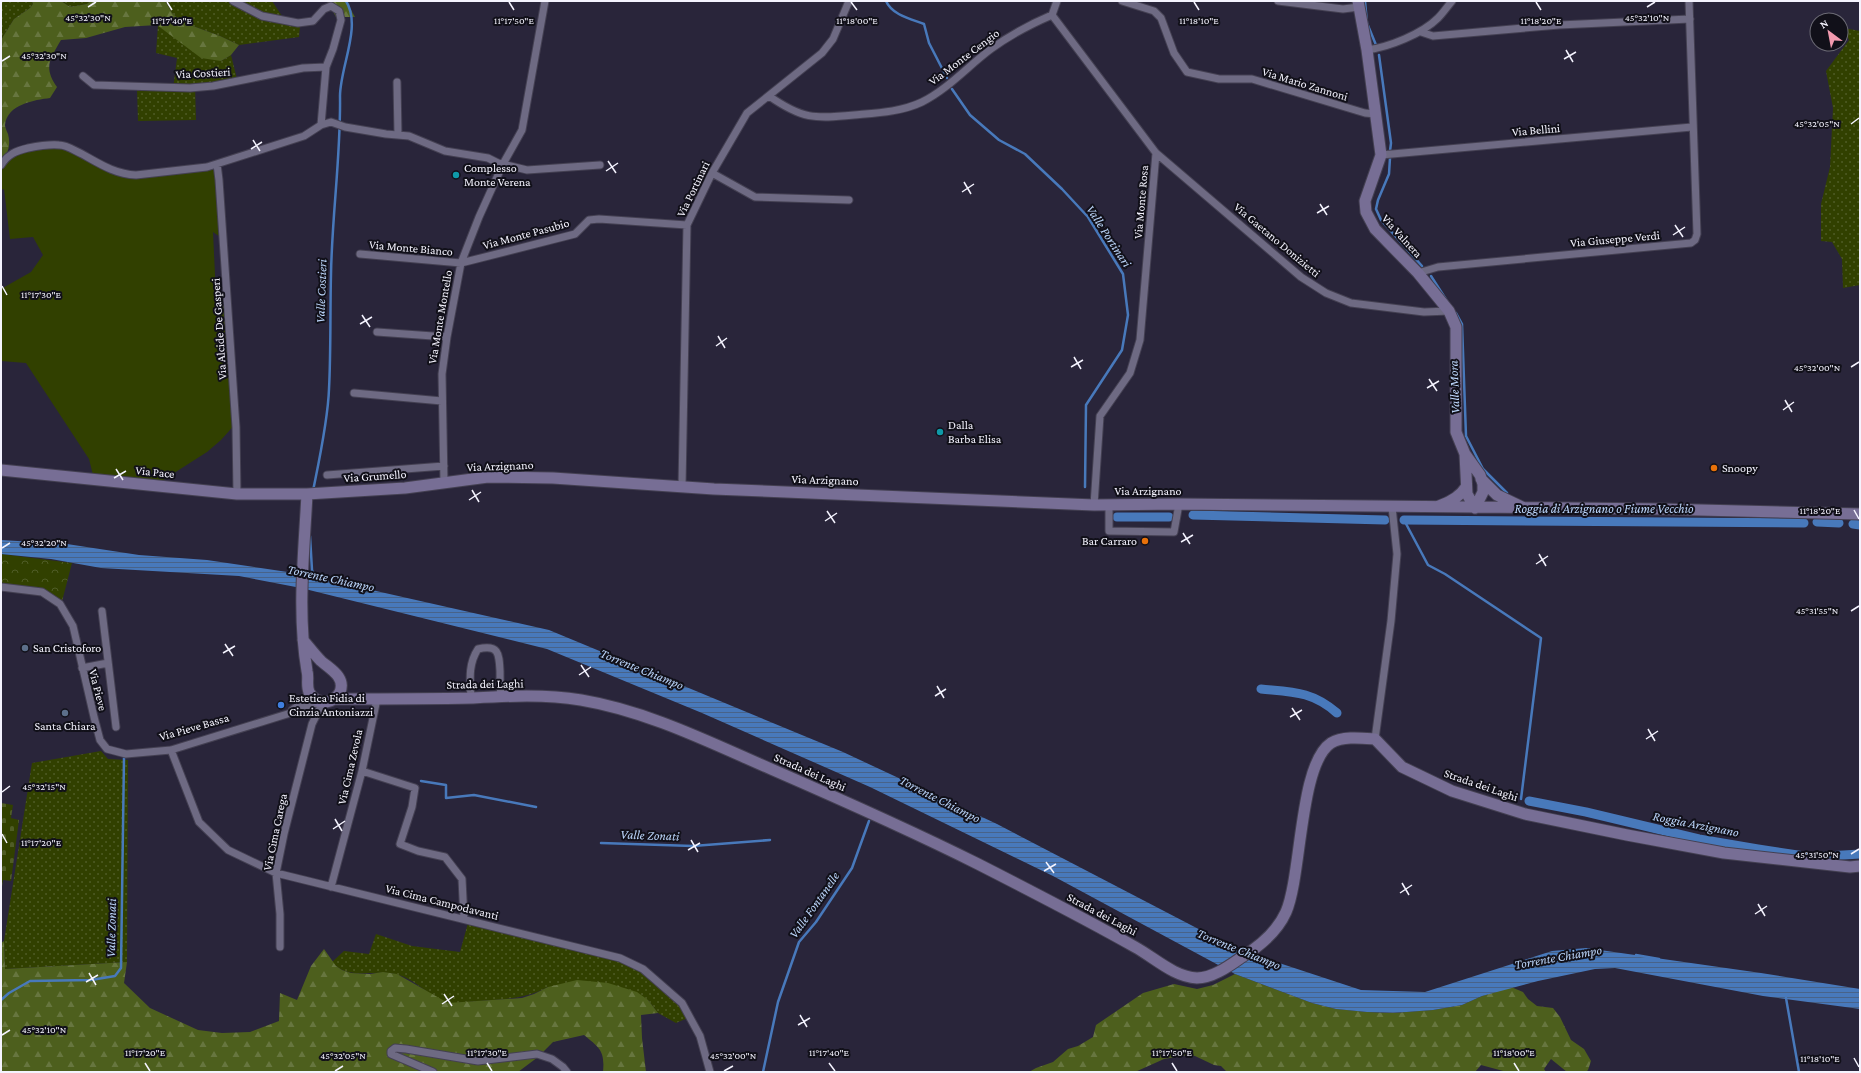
<svg xmlns="http://www.w3.org/2000/svg" width="1861" height="1073" font-family="'Crimson Pro',serif">
<style>
.grass{fill:url(#grass-dots)}
.forest{fill:url(#forest-firs)}
.cemetery{fill:url(#cemetery-stones)}
.park{fill:url(#park-crowns)}
.pitch{fill:#314000}
.water{fill:url(#water-rules)}
.lines{fill:none;stroke-linecap:round;stroke-linejoin:round}
.stream{stroke:#4879bb;stroke-width:2.5}
.canal{stroke:#4879bb;stroke-width:9}
.street-casing{stroke:#444052;stroke-width:9}
.secondary-casing{stroke:#444052;stroke-width:13}
.street{stroke:#6e6a83;stroke-width:7}
.secondary{stroke:#776e95;stroke-width:11}
.ticks{fill:none;stroke:#f4f3fe;stroke-width:1.5}
.culture-dot{fill:#0f9aa8;stroke:#111019;stroke-width:1.5}
.food-dot{fill:#e8710a;stroke:#111019;stroke-width:1.5}
.service-dot{fill:#5c6f8a;stroke:#111019;stroke-width:1.5}
.shop-dot{fill:#3f7fe0;stroke:#111019;stroke-width:1.5}
.labels{text-anchor:middle;dominant-baseline:central;stroke-width:4;stroke-linejoin:round;paint-order:stroke}
.street-label{font-size:12px;fill:#f4f3fe;stroke:#111019}
.poi-label{font-size:12px;fill:#f4f3fe;stroke:#111019;text-anchor:start}
.water-label{font-size:13px;font-style:italic;fill:#bbd5fa;stroke:#111019}
.ticks-label{font-size:10px;text-anchor:middle;fill:#f4f3fe;stroke:#111019;stroke-width:4;stroke-linejoin:round;paint-order:stroke}
</style>
<defs>
<pattern id="grass-dots" width="8" height="8" patternUnits="userSpaceOnUse"><rect width="8" height="8" fill="#314000"/><path d="M2 2h.1M6 6h.1" fill="none" stroke="#4f5c26" stroke-width="1.8" stroke-linecap="round"/></pattern>
<pattern id="forest-firs" width="22" height="20" patternUnits="userSpaceOnUse"><rect width="22" height="20" fill="#4d5f1d"/><path d="M5 1l3.5 6h-7zM16 11l3.5 6h-7z" fill="#67763f"/></pattern>
<pattern id="cemetery-stones" width="16" height="16" patternUnits="userSpaceOnUse"><rect width="16" height="16" fill="#314000"/><path d="M2 7V4a2 2 0 0 1 4 0v3zM10 15v-3a2 2 0 0 1 4 0v3z" fill="#4f5c26"/></pattern>
<pattern id="park-crowns" width="20" height="18" patternUnits="userSpaceOnUse"><rect width="20" height="18" fill="#314000"/><path d="M2 6a3 3 0 1 1 6 0M12 15a3 3 0 1 1 6 0" fill="none" stroke="#4f5c26"/></pattern>
<pattern id="water-rules" width="6" height="5" patternUnits="userSpaceOnUse"><rect width="6" height="5" fill="#4879bb"/><path d="M0 2.5h6" fill="none" stroke="#486389"/></pattern>
</defs>
<rect width="100%" height="100%" fill="#29253a"/>
<path class="grass" d="M1,1H32L33,4L30,8L14,19L1,40Z
M61,1H90L87,4L70,7Z
M165,1H272L286,22L300,26L299,37L239,45L220,36L182,22L172,13Z
M158,25L221,61L231,55L237,79L217,83L195,84L196,120L138,121L137,89H173L177,58L156,53Z
M1844,28L1860,31V285L1843,288L1842,259L1832,242L1821,241V204L1830,167L1833,108L1826,71L1849,40Z
M101,751L108,759L128,760L127,962L5,969L4,941L32,763Z
M468,923L479,927L622,960L643,970L675,999L690,1017L676,1023L658,1013L648,1000L548,987C521,1001 498,999 468,1002C461,1002 452,1005 446,1003C429,996 414,978 395,974C374,969 348,981 332,962L344,951L369,954L376,934L412,946L460,952Z"/>
<path class="forest" d="M32,1H61L70,7L87,4L90,1H165L172,13L182,22L220,36L239,45L231,55L221,61L201,58L157,25L125,27L86,38L61,40C50,59 43,67 57,87L50,98C35,100 7,104 5,125C5,127 7,132 8,134C11,145 8,154 1,163V40L14,19L30,8L33,4Z
M327,1H346L355,17H336Z
M4,941L5,969L127,962L124,983L150,1008L198,1030L222,1033L250,1032L279,1021L280,993L297,1000L311,966L324,949L336,966L342,970L351,973L370,974L383,972L397,974L448,1003L522,998L534,994L548,987L577,980L608,983L637,992L648,1000L658,1013L641,1015L642,1038L646,1072H603C605,1051 600,1048 584,1035L553,1042L538,1057L518,1072H1V943Z
M1235,974L1312,1003L1336,1009L1367,1012L1393,1013L1433,1010L1462,1005L1482,996L1511,987L1523,992L1528,999L1537,1006L1553,1008L1560,1017L1571,1040L1584,1049L1591,1061L1588,1070L1586,1072H1567L1551,1059L1544,1069L1546,1072H1507L1481,1065L1475,1072H1232L1226,1071L1221,1066L1214,1065L1195,1056L1188,1055L1164,1059L1135,1072H1029L1036,1068L1053,1062L1068,1049L1078,1046L1093,1037L1096,1025L1143,993L1174,984L1197,989L1213,985Z"/>
<path class="cemetery" d="M1,803L13,805L11,818L19,820L11,881L3,880L1,893Z"/>
<path class="park" d="M1,554L72,563L60,609C39,589 29,589 1,589Z"/>
<path class="pitch" d="M60,144L104,164L132,173L217,166L223,239L213,232L216,296L224,301L228,356L238,421L221,440L207,452L160,482L93,475L89,459L26,363L1,361V289L31,272L43,255L33,237L10,239L4,189L1,190V166L7,156Z"/>
<path class="water" d="M1,540L67,544L139,555L207,560L301,574L549,630L843,752L997,824L1237,949L1361,990L1425,992L1552,951L1586,948L1761,973L1860,989V1009L1763,996L1615,968L1595,969L1538,981L1482,996L1462,1005L1433,1010L1393,1013L1367,1012L1336,1009L1312,1003L1235,974L1053,876L870,787L702,713L547,649L301,588L239,576L101,568L51,559L1,554Z"/>
<g class="lines">
<path class="stream" d="M886,1C892,15 911,19 924,24L929,43L947,78
M1365,1L1367,23L1376,45
M1379,55L1391,143L1390,151
M952,89L970,115L999,140L1025,154L1062,189L1088,217L1123,274L1128,315L1122,350L1086,405L1085,487
M1390,158L1389,174L1378,200L1376,209L1381,220L1422,266
M1431,276L1447,301
M1456,313L1462,324L1466,436L1483,469L1507,493
M313,491C319,461 328,420 329,389C331,351 330,313 331,274C332,214 341,155 340,96C340,67 362,26 346,1
M1404,520L1428,565L1445,574L1541,638L1521,799
M310,536L312,570L316,580
M421,781L446,785V798L474,795L536,807
M601,843L693,846L770,840
M1636,955L1659,959
M1786,998L1799,1072
M1,1000L9,993L30,981L91,980L115,976L121,968L124,758
M763,1072L778,1002L799,942L816,922L852,868L869,821"/>
<path class="canal" d="M1193,515L1385,520
M1117,517H1169
M1404,520L1804,523
M1817,522L1839,523
M1853,524L1860,525
M1261,689C1292,692 1312,691 1337,713
M1529,801L1586,812L1699,839L1758,849L1811,857L1860,854"/>
<g class="street-casing">
<path id="street" d="M233,1L262,16L298,23L313,21L324,9L331,6L339,11L341,20L333,49L326,67L321,125
M1122,1L1154,11L1161,18L1174,53L1187,72L1219,79H1252L1365,113L1376,114
M1278,1L1343,9L1359,7
M1052,15L1057,1
M1421,32L1433,36L1559,25L1690,19
M1367,50C1389,47 1422,34 1438,18C1443,13 1447,7 1452,1
M83,76L94,85L190,88L213,86L303,68L326,67
M397,82L398,135
M769,96C802,119 814,119 854,115C876,113 901,112 922,102C948,89 968,66 991,49C1010,35 1031,24 1052,15L1156,153L1301,277L1326,293L1351,303L1424,312L1449,311
M1381,155L1692,127
M217,164L219,180L236,427L237,494
M1,165C8,154 16,151 28,148C38,146 50,144 59,145C67,145 75,151 82,154C100,164 115,174 136,175L207,167L304,136L321,125L331,122L345,127L386,134L409,136L445,151L488,158L498,163L527,170L600,165
M712,173L755,197L849,200
M360,254L461,263L575,234L589,220L599,219L687,225
M1418,273L1438,267L1691,243L1695,240L1697,234L1689,1
M377,332L447,337
M354,393L442,401
M327,475L444,466
M444,483L442,374L447,337L461,263L479,217L503,164L522,130L545,1
M682,486L687,225L712,173L747,113L822,53L833,39L849,1
M1094,505L1100,416L1130,373L1140,340L1156,153
M1109,505V531L1174,532L1179,504
M1,587L42,592L60,604L73,626L94,717L100,740L107,749L126,754L171,750L297,711L320,701
M102,611L116,727
M82,668L108,663
M471,698C470,680 468,664 478,649C499,644 499,654 500,671C500,679 500,688 501,696
M292,710L302,703L309,692
M1375,739L1391,621L1397,554L1392,507
M171,750L199,822L228,850L276,873L620,958L643,969L682,1003L700,1036L710,1072
M362,771L415,788L412,807L400,844L418,851L445,857L462,879L464,919
M331,887L362,771L377,699
M280,947V914L276,873L284,834L312,724L323,702
M433,1072L391,1054V1051L395,1048L406,1049L478,1061L537,1054L552,1059L563,1067L567,1072"/>
</g>
<g class="secondary-casing">
<path id="secondary" d="M1358,1L1367,50L1381,155L1365,201L1366,212L1375,229L1418,273L1449,311L1456,327V432L1465,454L1480,475L1483,484V492L1475,508
M1465,454L1467,494L1475,508
M1,470L237,494H307L405,488L488,477L553,478L714,489L1094,505L1179,504L1660,509L1860,514
M1481,479L1497,495L1522,507
M1439,506C1450,502 1460,497 1466,487
M303,640C309,647 315,655 321,661C330,669 346,677 340,692C337,698 332,701 326,702C318,702 312,698 309,692C306,685 309,678 307,671C297,613 304,553 307,494
M334,699C380,699 427,699 473,698C509,696 545,694 581,700C647,711 709,742 771,769C840,799 910,830 978,864C1031,891 1084,918 1135,947C1155,958 1174,977 1197,978C1213,978 1229,966 1242,957C1260,946 1277,932 1286,912C1302,875 1299,764 1331,743C1343,736 1361,738 1375,739L1402,767L1452,791L1525,814L1627,835L1724,853L1850,867L1860,866"/>
</g>
<use href="#street" class="street"/>
<use href="#secondary" class="secondary"/>
</g>
<path class="ticks" d="M167,2L172,10M509,2L514,10M851,2L857,10M1194,2L1199,10M1536,2L1541,10M88,7L96,2M1647,7L1655,2M1566,50L1573,62M1564,59L1576,52M2,61L10,56M1851,124L1859,118M253,140L260,151M251,149L262,142M608,161L616,173M606,171L618,163M964,182L971,194M962,192L974,184M1320,204L1327,215M1317,213L1329,206M1675,225L1683,237M1673,235L1685,227M2,286L7,295M362,315L370,327M360,324L372,317M718,336L725,348M716,346L727,338M1074,357L1081,369M1071,367L1083,360M1851,367L1859,362M1429,379L1437,391M1427,388L1439,381M1785,400L1792,412M1783,410L1794,402M116,469L123,480M114,478L126,471M472,490L479,502M469,500L481,492M1854,510L1859,519M827,511L835,523M825,521L837,513M1183,533L1190,544M1181,542L1193,535M2,548L10,543M1539,554L1546,566M1536,564L1548,556M1851,611L1859,606M225,644L233,656M223,653L235,646M581,665L589,677M579,675L591,667M937,686L944,698M935,696L946,689M1292,708L1300,720M1290,717L1302,710M1648,729L1655,741M1646,739L1658,731M2,792L10,786M335,819L342,831M333,829L345,821M2,834L7,843M691,840L698,852M688,850L700,843M1851,854L1859,849M1046,862L1054,873M1044,871L1056,864M1402,883L1409,895M1400,893L1412,885M1758,904L1765,916M1755,914L1767,906M89,973L96,985M86,982L98,975M444,994L452,1006M442,1004L454,996M800,1015L807,1027M798,1025L810,1018M2,1035L10,1030M1854,1058L1859,1067M145,1063L150,1071M487,1063L492,1071M829,1063L835,1071M1172,1063L1177,1071M1514,1063L1519,1071M335,1071L343,1066M724,1071L733,1066"/>
<g class="culture-dot">
<circle cx="456" cy="175" r="4"/>
<circle cx="940" cy="432" r="4"/>
</g>
<g class="food-dot">
<circle cx="1714" cy="468" r="4"/>
<circle cx="1145" cy="541" r="4"/>
</g>
<g class="service-dot">
<circle cx="25" cy="648" r="4"/>
<circle cx="65" cy="713" r="4"/>
</g>
<circle class="shop-dot" cx="281" cy="705" r="4"/>
<g class="labels">
<g class="street-label">
<text transform="translate(964 57) rotate(-37)">Via Monte Cengio</text>
<text transform="translate(203 73) rotate(-3)">Via Costieri</text>
<text transform="translate(1305 84) rotate(17)">Via Mario Zannoni</text>
<text transform="translate(1536 130) rotate(-5)">Via Bellini</text>
<text transform="translate(693 189) rotate(-64)">Via Portinari</text>
<text transform="translate(1141 202) rotate(-85)">Via Monte Rosa</text>
<text transform="translate(526 234) rotate(-15)">Via Monte Pasubio</text>
<text transform="translate(1402 236) rotate(48)">Via Valnera</text>
<text transform="translate(1615 239) rotate(-5)">Via Giuseppe Verdi</text>
<text transform="translate(1277 240) rotate(40)">Via Gaetano Donizietti</text>
<text transform="translate(411 248) rotate(5)">Via Monte Bianco</text>
<text transform="translate(440 317) rotate(-80)">Via Monte Montello</text>
<text transform="translate(219 329) rotate(-94)">Via Alcide De Gasperi</text>
<text transform="translate(500 466) rotate(-2)">Via Arzignano</text>
<text transform="translate(155 472) rotate(6)">Via Pace</text>
<text transform="translate(375 476) rotate(-4)">Via Grumello</text>
<text transform="translate(825 480) rotate(2)">Via Arzignano</text>
<text x="1148" y="491">Via Arzignano</text>
<text transform="translate(485 684) rotate(-1)">Strada dei Laghi</text>
<text transform="translate(98 690) rotate(76)">Via Pieve</text>
<text transform="translate(194 727) rotate(-16)">Via Pieve Bassa</text>
<text transform="translate(350 767) rotate(-77)">Via Cima Zevola</text>
<text transform="translate(810 772) rotate(24)">Strada dei Laghi</text>
<text transform="translate(1481 785) rotate(19)">Strada dei Laghi</text>
<text transform="translate(275 832) rotate(-78)">Via Cima Carega</text>
<text transform="translate(442 902) rotate(14)">Via Cima Campodavanti</text>
<text transform="translate(1102 914) rotate(28)">Strada dei Laghi</text>
</g>
<g class="poi-label">
<text x="464" y="168">Complesso<tspan x="464" dy="14">Monte Verena</tspan></text>
<text x="948" y="425">Dalla<tspan x="948" dy="14">Barba Elisa</tspan></text>
<text x="1722" y="468">Snoopy</text>
<text x="1137" y="541" text-anchor="end">Bar Carraro</text>
<text x="33" y="648">San Cristoforo</text>
<text x="289" y="698">Estetica Fidia di<tspan x="289" dy="14">Cinzia Antoniazzi</tspan></text>
<text x="65" y="726" text-anchor="middle">Santa Chiara</text>
</g>
<g class="water-label">
<text transform="translate(1109 236) rotate(57)">Valle Portinari</text>
<text transform="translate(321 291) rotate(-88)">Valle Costieri</text>
<text transform="translate(1454 387) rotate(-92)">Valle Mora</text>
<text x="1604" y="508">Roggia di Arzignano o Fiume Vecchio</text>
<text transform="translate(331 578) rotate(12)">Torrente Chiampo</text>
<text transform="translate(642 669) rotate(22)">Torrente Chiampo</text>
<text transform="translate(940 799) rotate(27)">Torrente Chiampo</text>
<text transform="translate(1696 824) rotate(11)">Roggia Arzignano</text>
<text transform="translate(650 835) rotate(2)">Valle Zonati</text>
<text transform="translate(814 905) rotate(-55)">Valle Fontanelle</text>
<text transform="translate(111 928) rotate(-89)">Valle Zonati</text>
<text transform="translate(1239 949) rotate(22)">Torrente Chiampo</text>
<text transform="translate(1558 957) rotate(-10)">Torrente Chiampo</text>
</g>
</g>
<g class="ticks-label">
<text x="88" y="21">45°32'30"N</text>
<text x="1647" y="21">45°32'10"N</text>
<text x="172" y="24">11°17'40"E</text>
<text x="514" y="24">11°17'50"E</text>
<text x="857" y="24">11°18'00"E</text>
<text x="1199" y="24">11°18'10"E</text>
<text x="1541" y="24">11°18'20"E</text>
<text x="44" y="59">45°32'30"N</text>
<text x="1817" y="127">45°32'05"N</text>
<text x="41" y="298">11°17'30"E</text>
<text x="1817" y="371">45°32'00"N</text>
<text x="1820" y="514">11°18'20"E</text>
<text x="44" y="546">45°32'20"N</text>
<text x="1817" y="614">45°31'55"N</text>
<text x="44" y="790">45°32'15"N</text>
<text x="41" y="846">11°17'20"E</text>
<text x="1817" y="858">45°31'50"N</text>
<text x="44" y="1033">45°32'10"N</text>
<text x="145" y="1056">11°17'20"E</text>
<text x="487" y="1056">11°17'30"E</text>
<text x="829" y="1056">11°17'40"E</text>
<text x="1172" y="1056">11°17'50"E</text>
<text x="1514" y="1056">11°18'00"E</text>
<text x="343" y="1059">45°32'05"N</text>
<text x="733" y="1059">45°32'00"N</text>
<text x="1820" y="1062">11°18'10"E</text>
</g>
<rect width="1861" height="1073" fill="none" stroke="#f4f3fe" stroke-width="4"/>
<g transform="translate(1829 32) rotate(328)"><circle r="19" fill="#111019" stroke="#6c6b75"/>
<path d="M0-3L7 15L0 10L-7 15Z" fill="#f29aaf"/>
<text y="-6" font-size="11" font-weight="bold" text-anchor="middle" fill="#f4f3fe">N</text>
</g>
</svg>
